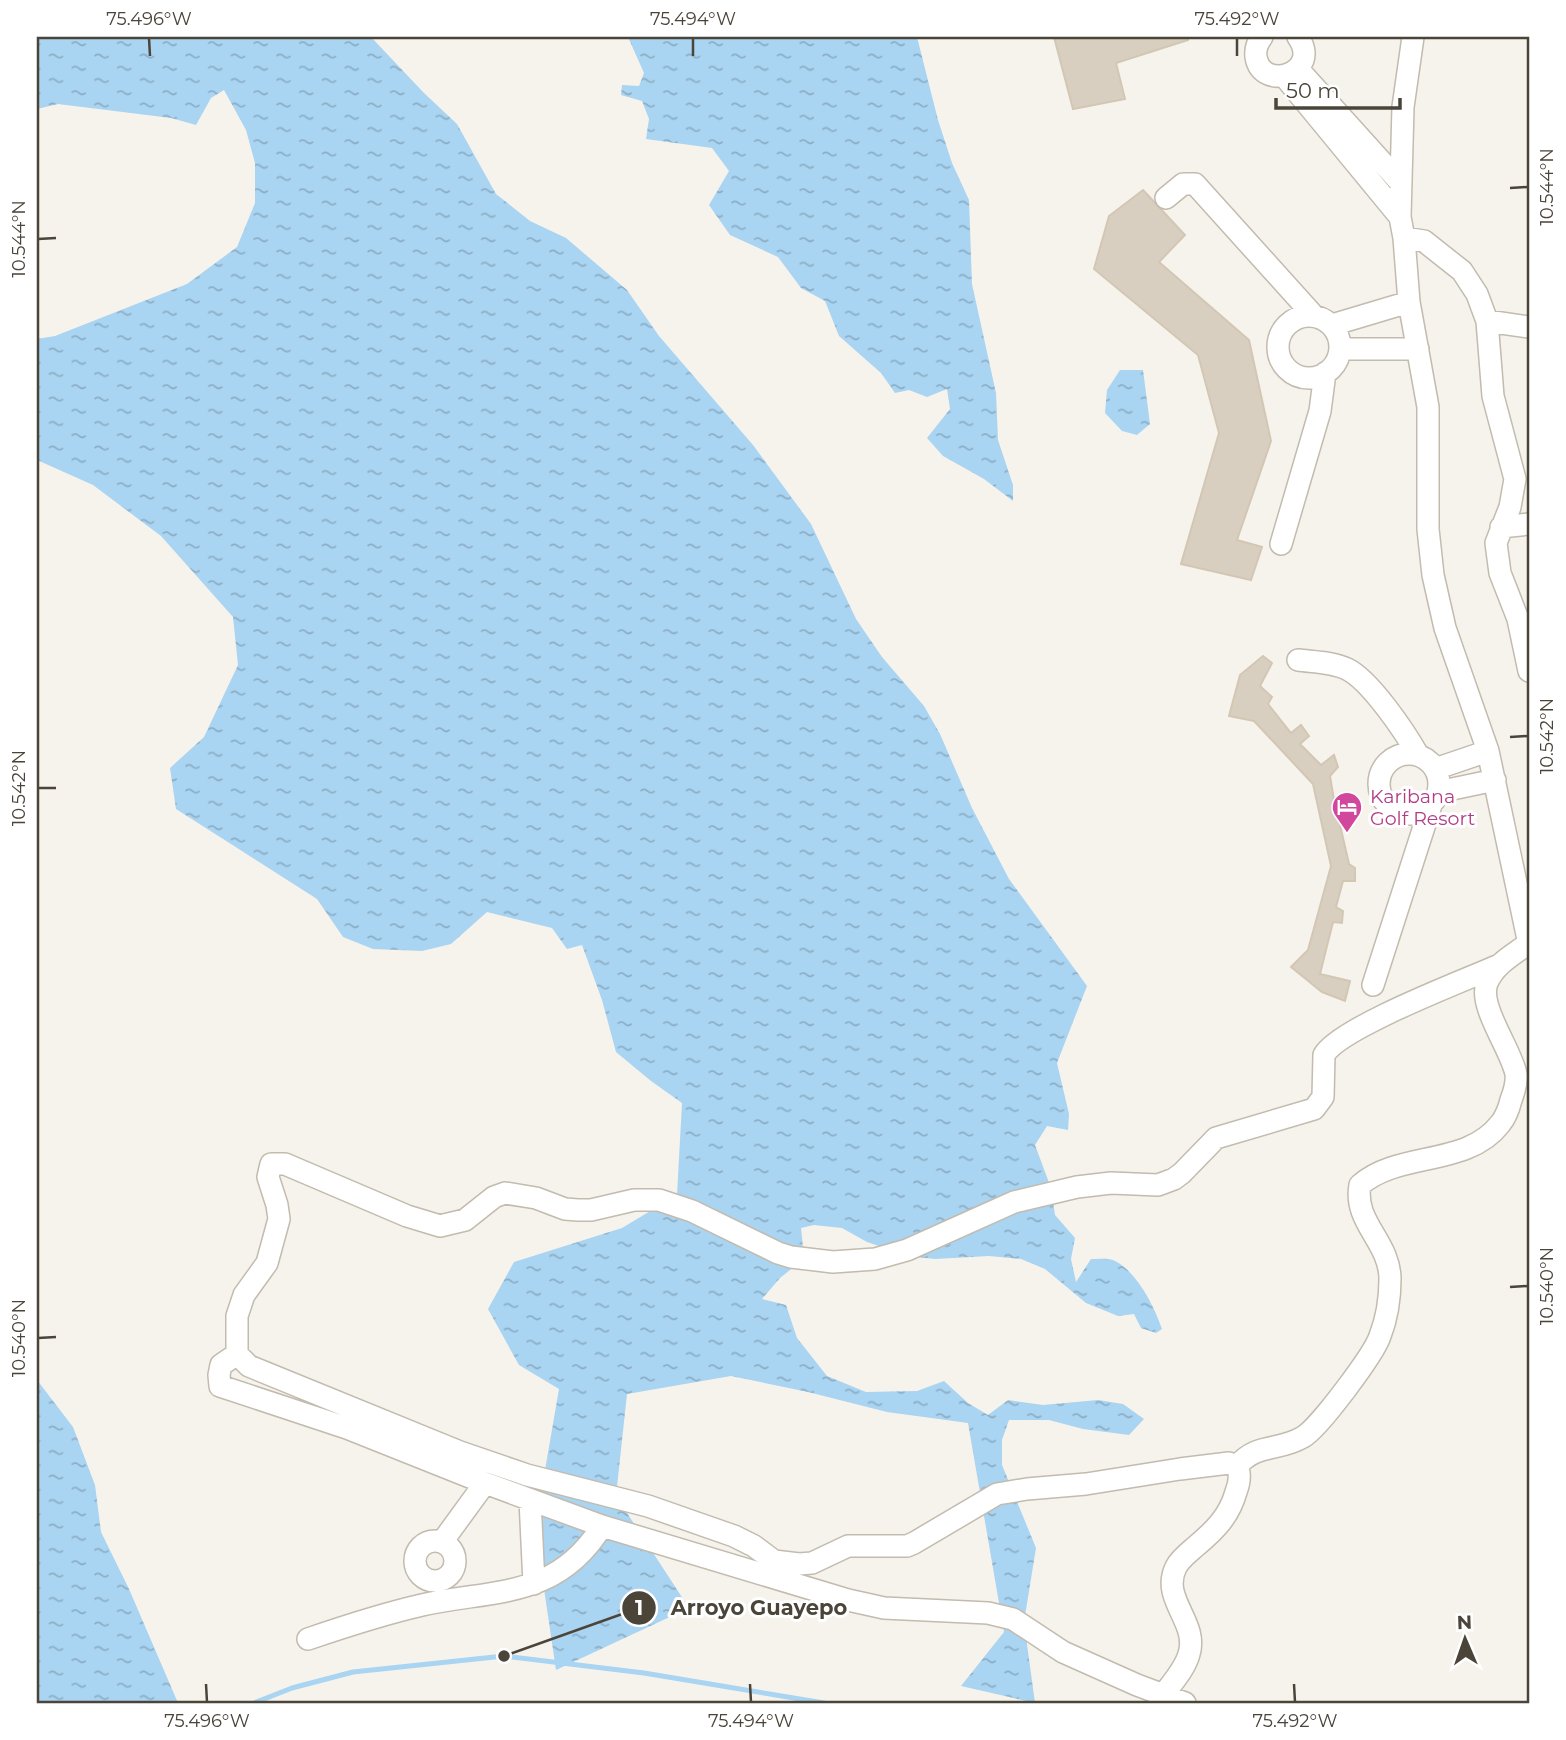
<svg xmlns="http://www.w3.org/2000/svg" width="1566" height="1740" font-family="Montserrat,sans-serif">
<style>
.water{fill:url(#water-ripples)}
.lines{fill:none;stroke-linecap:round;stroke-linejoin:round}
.stream{stroke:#a9d4f2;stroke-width:5}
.building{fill:#d8cfc1;stroke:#d3c7b4;stroke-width:2}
.minor-casing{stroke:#c2bbae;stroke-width:24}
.minor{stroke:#fff;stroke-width:21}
.ticks{fill:none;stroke:#4b4439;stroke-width:2.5}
.labels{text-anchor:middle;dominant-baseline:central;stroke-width:6;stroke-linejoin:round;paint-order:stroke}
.hotel-label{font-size:19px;fill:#b23c85;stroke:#fff;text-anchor:start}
.leader{fill:none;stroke:#4b4439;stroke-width:2.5}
.callout-dot{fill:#4b4439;stroke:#fff;stroke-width:2.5}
.mark-label{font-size:21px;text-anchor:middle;font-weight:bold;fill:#fff}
.callout-label{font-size:21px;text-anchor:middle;font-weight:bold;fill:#4b4439;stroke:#fff;stroke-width:6;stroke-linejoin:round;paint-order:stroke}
.neatline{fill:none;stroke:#4b4439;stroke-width:2.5}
.ticks-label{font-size:18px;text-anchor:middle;fill:#4b4439}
</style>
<defs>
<pattern id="water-ripples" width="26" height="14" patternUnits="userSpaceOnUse" patternTransform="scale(1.75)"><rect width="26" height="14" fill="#a9d4f2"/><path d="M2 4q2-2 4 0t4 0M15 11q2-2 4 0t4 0" fill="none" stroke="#8caec5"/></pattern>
</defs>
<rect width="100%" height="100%" fill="#f6f3ec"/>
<path class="water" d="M37,37H371L424,93L457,124L496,194L530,221L566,238L627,290L659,336L753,445L811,524L856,619L882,657L924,706L940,734L972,808L1009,879L1087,986L1057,1063L1069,1114L1068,1130L1047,1126L1035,1145L1051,1188L1055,1215L1075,1238L1071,1259L1076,1282L1091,1259C1097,1259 1108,1258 1113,1260C1137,1271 1154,1306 1162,1329L1156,1333L1141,1328L1134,1314L1118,1316L1086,1303L1045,1269L1021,1259L989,1256L935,1259L908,1256L867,1242L842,1228L814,1225L801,1228L803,1247L800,1262L780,1278L762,1299L786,1305L797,1338L827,1376L866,1392L917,1391L944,1381L968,1403L988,1415L1008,1400L1043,1405L1098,1400L1123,1404L1144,1419L1129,1435L1083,1429L1049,1420H1009L1002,1440V1465L1036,1548L1024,1622L1035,1703L961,1686L1004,1632L968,1423L887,1412L808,1392L731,1376L627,1394L616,1496L689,1608L556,1670L535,1528L559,1389L519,1365L488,1309L514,1262L622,1228L677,1195L682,1103L651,1081L616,1052L602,1000L582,945L567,949L552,928L487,912L451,944L422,951L373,949L343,937L317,899L176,809L170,768L204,737L238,665L233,617L161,536L93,485L37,460V339L55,336L187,284L237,247L255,203V163L246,130L224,90L211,98L196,125L171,118L58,104L37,109Z
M628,37H917L938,120L952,163L969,200L972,284L996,393L998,440L1013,485V501L984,479L943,456L927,438L950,409L947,389L927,397L909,390L895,393L881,373L839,336L825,301L801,288L778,257L730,235L709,205L729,171L712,148L646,139L649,119L642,101L621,95L622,85L639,86L644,73Z
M1120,370H1143L1150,424L1137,435L1122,431L1105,413L1107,390Z
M37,1380L73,1427L95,1485L101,1532L129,1589L178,1703H37Z"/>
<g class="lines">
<path class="stream" d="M254,1703L292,1688L353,1672L504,1656L644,1673L824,1703"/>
</g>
<path class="building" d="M1054,37H1188V40L1116,63L1125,99L1073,109Z
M1143,190L1185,235L1159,262L1249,340L1271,441L1237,540L1262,547L1251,580L1181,564L1219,433L1198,355L1094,269L1109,216Z
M1263,656L1272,663L1260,686L1272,697L1268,704L1291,733L1301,725L1309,736L1300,744L1321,765L1334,755L1338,767L1330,776L1336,812L1349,808L1355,821L1340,825L1349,864L1355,868V881H1343L1336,907L1343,911L1342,923L1333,922L1320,974L1350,981L1345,1001L1322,992L1291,967L1308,950L1331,866L1313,784L1254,721L1229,716L1240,675Z"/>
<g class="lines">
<g class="minor-casing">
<path id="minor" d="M1262,37C1257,43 1255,49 1256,57C1262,93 1323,73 1298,37
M1413,37L1403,107L1400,217L1404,238L1409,302L1428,407V529L1433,575L1445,628L1488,751L1529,944
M1298,69L1399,181
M1284,76L1400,217
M1166,198L1183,184H1195L1314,316
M1404,238L1424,241L1462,271L1477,294L1487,321L1493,396L1515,479L1510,507L1496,543L1500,573L1518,619L1529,671
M1278 347a31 31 0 1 1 62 0a31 31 0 1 1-62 0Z
M1487,321L1529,327
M1332,325L1409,302
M1340,349H1418
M1501,527L1529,524
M1281,544L1320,411L1325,373
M1298,660C1314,662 1333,662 1347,669C1370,680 1405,732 1418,755
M1379 784a30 30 0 1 1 60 0a30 30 0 1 1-60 0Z
M1435,769L1488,751
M1438,792L1495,780
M1497,966C1463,981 1339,1028 1324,1055L1323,1097L1314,1109L1216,1138L1182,1173L1174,1179L1158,1185L1111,1183L1077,1187L1014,1202L907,1250L875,1259L833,1262L791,1257L778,1253L692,1211L659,1200H634L591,1210H578L565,1209L536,1198L505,1193L494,1197L465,1220L440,1226L407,1216L285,1164H271L268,1177L277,1205L279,1219L267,1263L244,1295L237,1316V1354L249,1366L460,1452L527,1475L648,1506L734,1536L754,1546L774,1561L799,1564L812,1563L848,1546H907L914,1543L997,1494L1027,1489L1086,1484L1180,1469L1229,1463L1237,1466C1258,1442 1278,1452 1303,1437C1319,1428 1374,1354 1380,1336C1387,1318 1390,1298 1390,1279C1390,1242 1353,1222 1360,1185C1399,1151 1467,1167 1500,1124C1506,1117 1509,1108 1511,1100C1514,1092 1517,1082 1516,1074C1511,1049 1478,1006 1487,983C1495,964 1513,955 1529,943
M1373,985L1432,802
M237,1354L221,1365L219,1375L220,1386L347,1428L485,1483L602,1526L848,1600L884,1608L988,1613L1013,1619L1063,1652L1137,1685L1185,1703
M530,1500L534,1584
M415 1561a20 20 0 1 1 40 0a20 20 0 1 1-40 0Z
M442,1542L485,1483
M308,1639C346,1626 383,1614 422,1605C495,1589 557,1599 602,1526
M1163,1695C1172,1683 1185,1669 1189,1654C1199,1622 1160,1599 1176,1567C1180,1559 1188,1553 1195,1547C1214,1531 1229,1517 1236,1492C1239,1484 1241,1474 1237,1466"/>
</g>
<use href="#minor" class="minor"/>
</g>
<path class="ticks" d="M149,38L150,56M693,38V56M1237,38V56M1510,188L1528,187M38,239L56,238M1510,737L1528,736M38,788H56M1510,1287L1528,1286M38,1338L56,1337M206,1684L207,1702M750,1684L751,1702M1294,1684L1295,1702"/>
<defs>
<g id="hotel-pin" transform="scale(1.575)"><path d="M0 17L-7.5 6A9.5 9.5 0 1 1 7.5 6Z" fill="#d1479c" stroke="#fff"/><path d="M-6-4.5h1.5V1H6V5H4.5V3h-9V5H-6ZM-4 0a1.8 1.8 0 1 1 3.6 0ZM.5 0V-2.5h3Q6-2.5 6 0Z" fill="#fff"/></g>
</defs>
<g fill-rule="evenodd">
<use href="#hotel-pin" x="1347" y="807"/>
</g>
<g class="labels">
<g class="hotel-label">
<text x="1370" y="796">Karibana<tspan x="1370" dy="22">Golf Resort</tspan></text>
</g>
</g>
<path class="leader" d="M504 1656L639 1608"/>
<g class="callout-dot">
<circle cx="504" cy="1656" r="7"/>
<circle cx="639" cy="1608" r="18"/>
</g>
<g class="mark-label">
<text x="639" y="1615">1</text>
</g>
<g class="callout-label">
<text x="759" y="1615">Arroyo Guayepo</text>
</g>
<rect width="1566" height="1740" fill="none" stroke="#ffffff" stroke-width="77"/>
<g transform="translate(1465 1639) rotate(358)" stroke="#ffffff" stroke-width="5" paint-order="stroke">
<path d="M0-5L12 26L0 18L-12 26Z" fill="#4b4439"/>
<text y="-10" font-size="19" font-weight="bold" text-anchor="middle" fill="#4b4439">N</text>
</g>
<path d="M1276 98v10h124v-10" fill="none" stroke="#4b4439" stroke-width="3.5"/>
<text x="1286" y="98" font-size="21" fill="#4b4439" stroke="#ffffff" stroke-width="5" paint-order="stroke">50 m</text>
<rect x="38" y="38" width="1490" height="1664" class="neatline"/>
<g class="ticks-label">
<text x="149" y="25">75.496°W</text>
<text x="693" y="25">75.494°W</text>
<text x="1237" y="25">75.492°W</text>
<text transform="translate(1547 187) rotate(-90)" y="6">10.544°N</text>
<text transform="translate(19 239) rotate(-90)" y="6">10.544°N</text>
<text transform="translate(1547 736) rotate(-90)" y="6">10.542°N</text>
<text transform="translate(19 788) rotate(-90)" y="6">10.542°N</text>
<text transform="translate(1547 1286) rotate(-90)" y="6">10.540°N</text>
<text transform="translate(19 1338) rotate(-90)" y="6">10.540°N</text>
<text x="207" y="1727">75.496°W</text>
<text x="751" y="1727">75.494°W</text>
<text x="1295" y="1727">75.492°W</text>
</g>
</svg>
